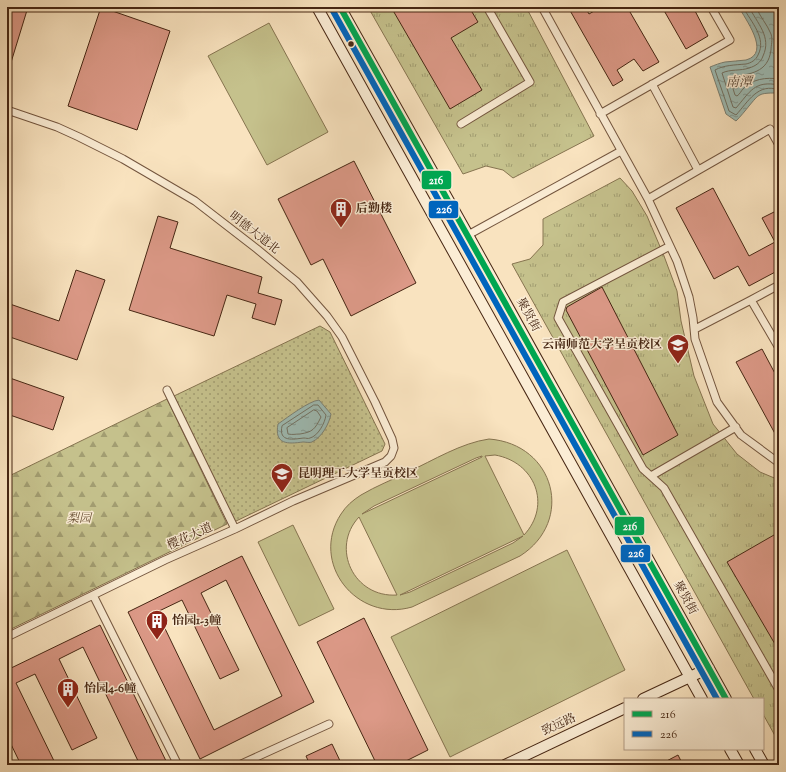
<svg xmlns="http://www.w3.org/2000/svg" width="786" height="772" font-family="'Sorts Mill Goudy','Noto Serif SC',serif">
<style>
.grass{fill:url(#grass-tufts);stroke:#867450}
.forest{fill:url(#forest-firs);stroke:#867450}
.park{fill:url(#park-dots);stroke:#867450}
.garden{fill:#c5c18c;stroke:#867450;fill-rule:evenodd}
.water{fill:url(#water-ripples);stroke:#7b8175}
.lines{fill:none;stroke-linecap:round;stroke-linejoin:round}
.shore{stroke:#727264;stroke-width:1}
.building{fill:#dc9987;stroke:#462613;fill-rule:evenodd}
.street-casing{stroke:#73553e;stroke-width:9}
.secondary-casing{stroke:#462613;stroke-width:12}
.street{stroke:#fbedd5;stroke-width:7}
.secondary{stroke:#fbedd5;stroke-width:10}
.bus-1-casing{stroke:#fbedd5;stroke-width:9}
.bus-2-casing{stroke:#fbedd5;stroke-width:9}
.bus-1{stroke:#00a651;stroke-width:6}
.bus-2{stroke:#0065bd;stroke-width:6}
.bus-dot{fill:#462613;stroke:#fbedd5;stroke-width:1.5}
.labels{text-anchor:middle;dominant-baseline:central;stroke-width:3;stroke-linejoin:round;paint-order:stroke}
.poi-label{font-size:12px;font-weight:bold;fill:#462613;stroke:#fbedd5;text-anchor:start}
.street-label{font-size:12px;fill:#462613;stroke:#fbedd5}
.park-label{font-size:12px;font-style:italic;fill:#664d31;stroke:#fbedd5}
.water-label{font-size:13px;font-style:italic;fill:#5c4c3c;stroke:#fbedd5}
.line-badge{stroke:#fbedd5;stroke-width:1.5}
.badge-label{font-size:11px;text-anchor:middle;font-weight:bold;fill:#fff}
</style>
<defs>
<pattern id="grass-tufts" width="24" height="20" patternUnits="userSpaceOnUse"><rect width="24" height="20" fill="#c5c18c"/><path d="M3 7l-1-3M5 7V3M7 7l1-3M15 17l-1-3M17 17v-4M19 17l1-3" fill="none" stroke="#a29d71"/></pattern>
<pattern id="forest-firs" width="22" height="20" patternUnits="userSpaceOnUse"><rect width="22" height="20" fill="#c5c18c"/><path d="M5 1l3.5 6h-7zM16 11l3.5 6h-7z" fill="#a29d71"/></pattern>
<pattern id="park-dots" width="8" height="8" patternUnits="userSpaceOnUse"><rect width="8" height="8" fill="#c5c18c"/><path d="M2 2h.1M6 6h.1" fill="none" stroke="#a29d71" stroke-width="1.8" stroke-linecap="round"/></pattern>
<pattern id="water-ripples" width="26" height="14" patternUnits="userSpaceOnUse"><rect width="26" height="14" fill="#9ebdb6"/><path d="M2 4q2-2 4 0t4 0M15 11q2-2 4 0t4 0" fill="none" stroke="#839993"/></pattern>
</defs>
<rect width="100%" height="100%" fill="#f9e3bf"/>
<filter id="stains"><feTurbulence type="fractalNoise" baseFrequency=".005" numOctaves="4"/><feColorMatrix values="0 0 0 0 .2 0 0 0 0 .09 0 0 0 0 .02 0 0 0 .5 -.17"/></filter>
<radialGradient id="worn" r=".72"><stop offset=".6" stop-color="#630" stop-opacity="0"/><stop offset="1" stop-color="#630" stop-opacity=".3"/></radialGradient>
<path class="grass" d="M368,7H526L594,136L513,178L503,170L486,166L463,174Z
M620,178L632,191L647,216L664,256L677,291L681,321L694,376L713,424L737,454L760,472L779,480V743L763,714V699H754L512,264L530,259L543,245V219Z"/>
<path class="forest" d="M167,399L227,524L7,631V477Z"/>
<path class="park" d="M320,326L330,332L385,444L382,451L234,522L174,396Z"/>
<path class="garden" d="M269,23L328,132L267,165L208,56Z
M489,439C555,444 575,521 520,556L412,607C357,623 309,563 341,514C346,506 353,500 361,495C376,486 392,480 408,472C434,460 461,443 489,439ZM495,455C535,462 552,505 524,535L485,456ZM482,456V457L362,514L374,506L476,458ZM359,517L397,595C354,598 330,548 359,517ZM523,536L513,543L410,592L400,595Z
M293,525L334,609L299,626L258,542Z
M567,550L625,670L450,757L391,637Z"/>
<path class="water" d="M739,7H779V95L776,93C759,93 759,94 749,106C745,111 741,116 736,121L726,114L710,67C715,65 720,63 725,62C732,61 739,61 746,60C772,53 744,18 739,7Z
M319,400L331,414C329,424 322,437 312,442C310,443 306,442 303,442C288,444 274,445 278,424C288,417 309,401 319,400Z"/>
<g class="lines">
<path class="shore" d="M743,7C751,22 767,38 758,55C756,60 751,63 746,64C735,65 724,65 715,70L729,111L736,115C748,102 758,82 779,90
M749,7C757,23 772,37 763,56C761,62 756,66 749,68C741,71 730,69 722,73L733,107L736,108C750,92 754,80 779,85
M756,7C760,17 767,24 771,34C773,40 771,45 771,50C768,73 750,74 731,77L730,79L735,95L737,96C740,94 741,91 743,89C752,79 766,77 779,79
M314,405H318L326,415C325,423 318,436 310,438C308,439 306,438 304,438C294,439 278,443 282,426Z
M314,410L317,411L321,417C315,429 313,432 300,434C295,434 293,435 288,434L287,428Z"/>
</g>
<path class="building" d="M7,7H28L9,69H7Z
M101,7L170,31L137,130L68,106Z
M391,7H469L478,22L451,38L482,90L450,109Z
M568,7H585L589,14L601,7H639L630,12L659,62L643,71L634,59L617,70L623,80L613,86Z
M662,7H693L708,36L686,49Z
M354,161L416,283L351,316L323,259L311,265L278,199Z
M713,188L749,256L775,242L762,218L774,212L779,221V270L749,286L738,266L714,279L676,208Z
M158,216L178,222L170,248L262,277L258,293L282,300L275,325L252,318L256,304L227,295L214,336L129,310Z
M76,270L105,280L77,360L7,336V303L59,321Z
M602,287L678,435L643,455L566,310L567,307Z
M762,349L779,381V441L736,362Z
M7,377L64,397L53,430L7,414Z
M774,535L779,543V651L727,562Z
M242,556L314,702L200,759L128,612ZM226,580L282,696L214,730L157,612L182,600L220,679L239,670L201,593Z
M364,618L428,750L398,765H377L317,642Z
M100,625L168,765H140L83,647L59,659L97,738L72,750L35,674L16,683L56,765H21L7,736V670Z
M332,744L342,765H310L306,756Z
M678,755L683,765H659Z"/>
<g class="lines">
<g class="street-casing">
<path id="street" d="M542,7L648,199L677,261L689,297L693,318L695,339L717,402L741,435L779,463
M652,84L698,170
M7,110L57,127L79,137L123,159L195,201L257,249L297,282L327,316L342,337L375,402L392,439L394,448L391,456L385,462L293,501L235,529L165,560L7,637
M600,114L730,40L711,7
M461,124L530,82L487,7
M648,199L770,129L779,145
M468,235L621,151
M670,246L563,302L558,318L643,469L664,488L779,690
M779,285L751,300L779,348
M695,329L751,300
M167,390L235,529
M651,476L736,427
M93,595L178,765
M239,765L329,724"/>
</g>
<g class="secondary-casing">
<path id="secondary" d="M317,7L702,699
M340,7L468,235L726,699
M643,699L709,668
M730,749L739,765
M755,749L764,765
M505,765L625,708"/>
</g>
<use href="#street" class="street"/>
<use href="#secondary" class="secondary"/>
<g class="bus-1-casing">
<path id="bus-1" d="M340,7L726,699"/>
</g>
<g class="bus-2-casing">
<path id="bus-2" d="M333,11L717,699"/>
</g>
<use href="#bus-1" class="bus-1"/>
<use href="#bus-2" class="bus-2"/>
</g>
<defs>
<g id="building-pin" transform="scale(1.15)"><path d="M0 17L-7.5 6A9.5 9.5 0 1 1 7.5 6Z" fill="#8f2418" stroke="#fbedd5"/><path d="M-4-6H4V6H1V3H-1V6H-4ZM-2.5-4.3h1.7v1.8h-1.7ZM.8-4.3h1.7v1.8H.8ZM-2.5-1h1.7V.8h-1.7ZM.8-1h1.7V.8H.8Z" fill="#fff"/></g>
<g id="university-pin" transform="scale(1.15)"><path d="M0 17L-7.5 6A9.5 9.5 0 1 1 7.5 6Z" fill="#8f2418" stroke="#fbedd5"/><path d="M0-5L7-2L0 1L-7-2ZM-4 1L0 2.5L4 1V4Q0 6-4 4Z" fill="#fff"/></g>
</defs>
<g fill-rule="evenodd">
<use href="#building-pin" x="341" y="209"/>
<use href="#university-pin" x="678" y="345"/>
<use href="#university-pin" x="282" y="474"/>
<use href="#building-pin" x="157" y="621"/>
<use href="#building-pin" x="68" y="689"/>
</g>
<circle class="bus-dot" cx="351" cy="44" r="3.5"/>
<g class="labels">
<g class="poi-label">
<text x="356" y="209">后勤楼</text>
<text x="662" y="345" text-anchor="end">云南师范大学呈贡校区</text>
<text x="298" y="474">昆明理工大学呈贡校区</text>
<text x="172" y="621">怡园1-3幢</text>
<text x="84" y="689">怡园4-6幢</text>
</g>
<g class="street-label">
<text transform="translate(254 233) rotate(38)">明德大道北</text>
<text transform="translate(528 315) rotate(61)">聚贤街</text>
<text transform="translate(190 537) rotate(-24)">樱花大道</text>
<text transform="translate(685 598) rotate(61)">聚贤街</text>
<text transform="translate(559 725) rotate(-25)">致远路</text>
</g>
<g class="park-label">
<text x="79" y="519">梨园</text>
</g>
<g class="water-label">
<text x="739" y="83">南潭</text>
</g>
</g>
<g class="line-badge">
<rect x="421" y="170" width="31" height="20" rx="4" fill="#00a651"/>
<rect x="428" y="200" width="31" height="19" rx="4" fill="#0065bd"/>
<rect x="614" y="516" width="31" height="20" rx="4" fill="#00a651"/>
<rect x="620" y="544" width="31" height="19" rx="4" fill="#0065bd"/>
</g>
<g class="badge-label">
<text x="436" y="184">216</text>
<text x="444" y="213">226</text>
<text x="630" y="530">216</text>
<text x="636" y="557">226</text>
</g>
<rect width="786" height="772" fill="none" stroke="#f9e3bf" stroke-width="24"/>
<rect x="8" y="8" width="770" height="756" fill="none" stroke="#462613" stroke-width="2"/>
<rect x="12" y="12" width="762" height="748" fill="none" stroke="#462613"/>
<rect x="624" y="698" width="140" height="52" fill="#fbedd5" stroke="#b39d87"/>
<rect x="632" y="711" width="20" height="6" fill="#00a651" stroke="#b39d87"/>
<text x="660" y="718" font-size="12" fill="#462613">216</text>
<rect x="632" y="731" width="20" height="6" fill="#0065bd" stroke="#b39d87"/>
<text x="660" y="738" font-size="12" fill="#462613">226</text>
<rect width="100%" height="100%" filter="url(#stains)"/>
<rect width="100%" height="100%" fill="url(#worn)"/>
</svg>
